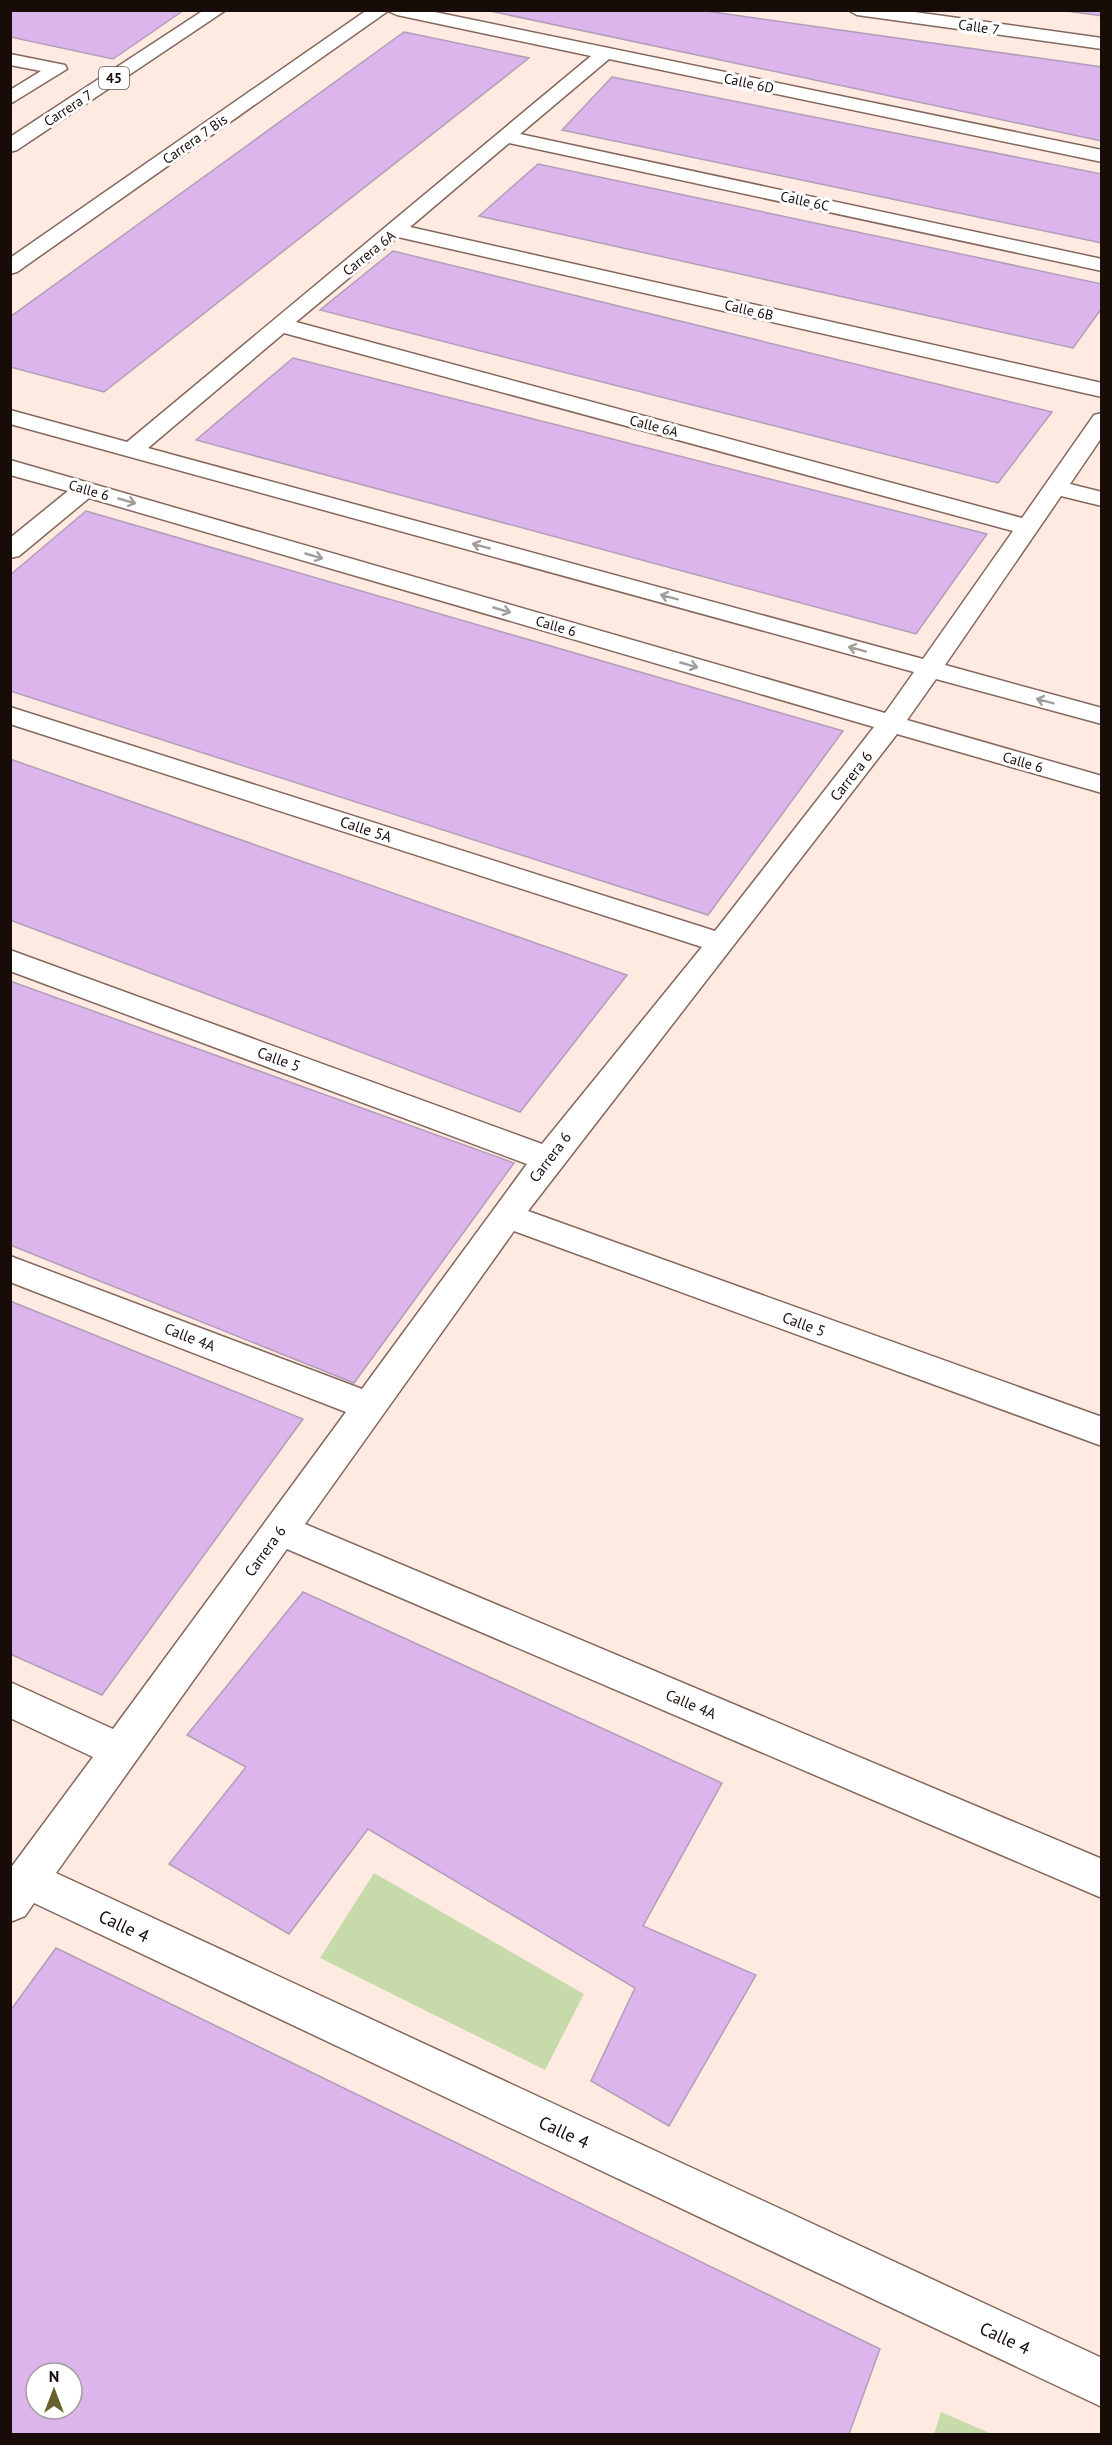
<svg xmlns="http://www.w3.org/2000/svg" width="1112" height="2445" font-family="'PT Sans',sans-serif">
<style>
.green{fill:#c7dbaa}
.building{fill:#dbb5eb;stroke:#b19fb9;stroke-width:1.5;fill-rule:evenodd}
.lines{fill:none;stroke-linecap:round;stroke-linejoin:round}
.street-casing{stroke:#84675b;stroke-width:3}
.primary-casing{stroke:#84675b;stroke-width:3}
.street{fill:#fff;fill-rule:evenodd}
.primary{fill:#fff;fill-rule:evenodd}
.oneway{stroke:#a29e9c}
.labels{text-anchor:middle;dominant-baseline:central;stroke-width:6;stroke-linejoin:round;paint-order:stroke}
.far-street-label{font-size:14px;fill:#170c08;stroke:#fff}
.shield{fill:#fff;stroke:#5d5552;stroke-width:1.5}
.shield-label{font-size:14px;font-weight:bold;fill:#170c08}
.street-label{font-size:15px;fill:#170c08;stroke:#fff}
.near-street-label{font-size:18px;fill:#170c08;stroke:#fff}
</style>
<rect width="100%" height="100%" fill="#ffeae2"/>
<path class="green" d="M374,1873L584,1994L545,2070L320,1958Z
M941,2412L992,2434H934Z"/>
<path class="building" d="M10,10H184L113,59L10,37Z
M485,10H699L1102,67V141Z
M1059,10H1102V16Z
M404,32L529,58L104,392L10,367V317Z
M612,77L1102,174V243L562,130Z
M538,164L1102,284V308L1073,348L479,216Z
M393,251L1052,412L998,483L320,310Z
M293,358L987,534L916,634L196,440Z
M86,511L843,731L708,915L10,691V575Z
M10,759L627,975L520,1112L10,920Z
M10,981L514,1163L354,1383L10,1245Z
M10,1301L303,1419L102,1695L10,1654Z
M303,1592L722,1783L643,1926L756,1975L669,2126L591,2081L635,1988L368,1829L289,1934L169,1864L246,1767L187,1735Z
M56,1948L880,2349L849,2434H10V2011ZM36,2373H72V2409H36Z"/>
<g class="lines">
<g class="street-casing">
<path id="street" d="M367,10H425L1102,150V162L609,59L520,134L1102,259V271L509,143L410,227L1102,383V397L398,237L296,322L1022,518L1094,415L1102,413V437L1070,484L1102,492V506L1061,496L945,665L1102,708V724L936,679L907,720L1102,776V793L897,734L528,1211L1102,1417V1446L514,1231L305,1524L1102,1859V1898L287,1549L56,1873L1102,2358V2407L34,1903L25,1916L10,1922V1869L93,1757L10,1718V1682L113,1729L346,1412L10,1282V1256L362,1389L527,1164L10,971V950L542,1144L702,947L10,724V707L715,931L874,727L89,498L19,556L10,558V538L68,491L10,475V460L885,713L914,672L10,424V410L127,442L591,56L397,15L388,11L17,272L10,274V258ZM284,333L1013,531L923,659L148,448Z
M848,10H900L1102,38V49L857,15Z
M10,54L65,65L67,69L10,104V90L41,71L10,65Z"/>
</g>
<g class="primary-casing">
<path id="primary" d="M204,10H226L17,150L10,152V137Z"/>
</g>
<use href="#street" class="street"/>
<use href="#primary" class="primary"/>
</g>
<defs><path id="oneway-shaft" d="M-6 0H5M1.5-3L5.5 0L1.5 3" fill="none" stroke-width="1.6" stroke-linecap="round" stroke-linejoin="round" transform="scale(1.5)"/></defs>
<g class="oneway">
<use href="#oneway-shaft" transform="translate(127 501) rotate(16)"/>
<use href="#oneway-shaft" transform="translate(481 546) rotate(-165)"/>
<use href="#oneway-shaft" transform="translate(314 556) rotate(16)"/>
<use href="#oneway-shaft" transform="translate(669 597) rotate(-165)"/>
<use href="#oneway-shaft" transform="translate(502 610) rotate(16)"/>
<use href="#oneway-shaft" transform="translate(857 649) rotate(-165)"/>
<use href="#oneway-shaft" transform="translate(689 665) rotate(16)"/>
<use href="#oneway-shaft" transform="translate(1045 701) rotate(-165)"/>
</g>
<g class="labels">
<g class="far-street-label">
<text transform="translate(979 27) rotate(8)">Calle 7</text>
<text transform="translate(749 83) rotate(12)">Calle 6D</text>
<text transform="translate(68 108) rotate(-33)">Carrera 7</text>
<text transform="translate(195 139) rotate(-35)">Carrera 7 Bis</text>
<text transform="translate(805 201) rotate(12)">Calle 6C</text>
<text transform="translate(369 253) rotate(-39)">Carrera 6A</text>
<text transform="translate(749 310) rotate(13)">Calle 6B</text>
<text transform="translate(654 426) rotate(15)">Calle 6A</text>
<text transform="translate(89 490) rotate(16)">Calle 6</text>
<text transform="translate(556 626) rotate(16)">Calle 6</text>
<text transform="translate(1023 762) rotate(16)">Calle 6</text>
</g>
<rect class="shield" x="99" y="67" width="30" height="22" rx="4.5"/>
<g class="shield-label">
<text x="114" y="78">45</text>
</g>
<g class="street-label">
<text transform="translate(851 776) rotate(-52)">Carrera 6</text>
<text transform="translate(366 829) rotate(18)">Calle 5A</text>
<text transform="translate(279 1059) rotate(20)">Calle 5</text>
<text transform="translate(550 1157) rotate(-53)">Carrera 6</text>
<text transform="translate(804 1324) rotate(20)">Calle 5</text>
<text transform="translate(190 1337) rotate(21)">Calle 4A</text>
<text transform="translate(265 1551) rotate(-54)">Carrera 6</text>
<text transform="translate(691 1704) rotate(23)">Calle 4A</text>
</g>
<g class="near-street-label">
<text transform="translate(124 1926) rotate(25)">Calle 4</text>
<text transform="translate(564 2132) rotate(25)">Calle 4</text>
<text transform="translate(1005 2338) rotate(25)">Calle 4</text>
</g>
</g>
<rect width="1112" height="2445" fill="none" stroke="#170c08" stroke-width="24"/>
<g transform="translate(54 2391)"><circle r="28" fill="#ffffff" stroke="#a29e9c" stroke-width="1.5"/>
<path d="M0-4.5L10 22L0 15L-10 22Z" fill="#69612d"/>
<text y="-9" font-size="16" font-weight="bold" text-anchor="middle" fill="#170c08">N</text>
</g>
</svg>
